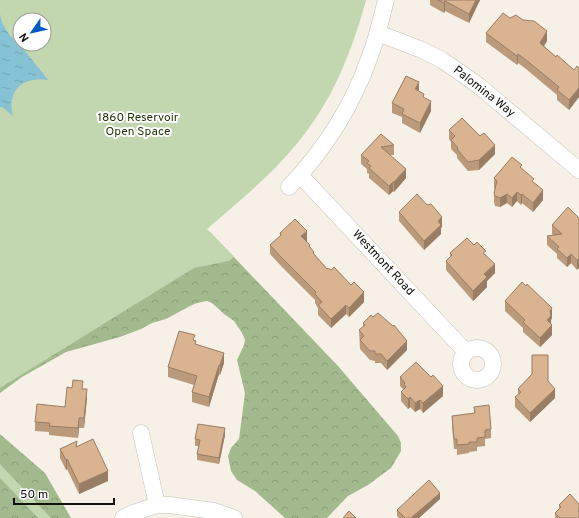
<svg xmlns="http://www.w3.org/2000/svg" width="579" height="518" font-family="Overpass,sans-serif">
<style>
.forest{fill:url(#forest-crowns)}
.park{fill:#c2d6af;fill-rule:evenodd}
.water{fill:url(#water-ripples)}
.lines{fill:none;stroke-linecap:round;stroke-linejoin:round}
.minor-casing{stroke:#c6c0b7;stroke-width:17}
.minor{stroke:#fff;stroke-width:16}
.wall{fill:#bb9a7c}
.shaded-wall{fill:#997d65}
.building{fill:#dab390;stroke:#997d65}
.labels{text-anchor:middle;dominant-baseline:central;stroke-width:4;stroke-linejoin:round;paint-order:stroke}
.street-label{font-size:12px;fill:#11100d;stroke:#fff}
.park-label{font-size:12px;fill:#1e3302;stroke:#fff}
</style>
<defs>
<pattern id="forest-crowns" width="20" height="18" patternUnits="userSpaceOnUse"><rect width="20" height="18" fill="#a3ba8f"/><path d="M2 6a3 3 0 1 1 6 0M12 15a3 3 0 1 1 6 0" fill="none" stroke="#8b9f7a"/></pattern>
<pattern id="water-ripples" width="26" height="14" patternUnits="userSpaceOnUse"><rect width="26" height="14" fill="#87c1d4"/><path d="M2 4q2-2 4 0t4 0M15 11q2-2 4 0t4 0" fill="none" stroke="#74a5b5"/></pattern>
</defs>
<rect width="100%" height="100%" fill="#f6f0e7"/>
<path class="forest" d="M210,232L338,366L398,436L401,443V451L391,468L368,485L348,496L327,518H285L255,491L237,480L231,471L228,456L231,448L239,439L245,393L237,360L244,345L245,340L242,333L234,321L224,314L212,303L207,301L197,303L190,306L166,319L152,323L141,329L120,337L66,352L22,377L0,393V265Z
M0,434L45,473L71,518H0Z"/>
<path class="park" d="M0,0H366C350,58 329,109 288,154C264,181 235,205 207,229L234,257L229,261L194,268L0,388ZM20,20H44V44H20Z
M0,464L51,518H38L0,478Z"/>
<path class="water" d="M0,13C1,29 15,40 25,51C33,61 41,71 48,80C24,76 6,90 13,116L2,107H0Z"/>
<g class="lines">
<g class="minor-casing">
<path id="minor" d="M378,33L422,50L442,60L461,73L479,86L579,170
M300,175L466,352
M289,187C325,149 353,105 370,56C377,38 381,19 386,0
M461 364a16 16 0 1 1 32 0a16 16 0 1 1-32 0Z
M141,433L157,505
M123,518L133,513L157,505H169L214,511L234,518"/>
</g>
<use href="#minor" class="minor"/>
</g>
<path class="wall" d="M430,0H480L469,23L445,11L444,13L430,5Z
M510,18L547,41L544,46L556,57L574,70L579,68V97L569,110L557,100V95L526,69L518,63L517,65L486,42V33Z
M419,91L424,98L431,111L420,133L402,123V117L392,113V103Z
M449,130L495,154L479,170L468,171L457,158V155L451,149V142L449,139Z
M381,134L394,145V155H390L406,178L394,192L393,191L389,195L369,178V174L367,173V169L361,164V155Z
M522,169L534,183L543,200L533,212L522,203L521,205L517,201L512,207L507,203L500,207L495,206L494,202V193L495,189L494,188V178Z
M427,205L442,227L441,228V234L424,250L399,221V212Z
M579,218L577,270L571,263L567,267L557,258V254L547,245V236L553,235L552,234V225Z
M280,233L307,241L314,254L327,269L364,302L349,317L346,314L331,328L318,315V308L315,303V300L282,267L270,254V245L280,236Z
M474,245L486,255L495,273L487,281V287L473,301L446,270V261L450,257V253Z
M505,301L552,318L551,320L552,335L540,347L523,332V328L505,311Z
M363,323L407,350L387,370L381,363H375V361L370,360L360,349L359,330L363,327Z
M195,341L196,344L224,363L220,375L219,374L209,407L192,402V392L194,385L168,377V367Z
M400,377L443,396L423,413L420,409L415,412L410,407L408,409L401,401V392L403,389L400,386Z
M548,381L555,398L530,422L515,407V397L518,395V389Z
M83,389L87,398L84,428H79L78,438L49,435V432L35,431V422L65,407Z
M474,407L491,429V438L485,439V446L477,447V451L469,452V453L457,455V449H454L452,426V416L474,413Z
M225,435L219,464L197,460V454L199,446H195V439Z
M77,446L108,481L79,494L67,469L66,470L60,458V449Z
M440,499L419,518H399L397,516V510Z
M559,505L579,518H555V513L559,509Z"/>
<path class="shaded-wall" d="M476,0H480L469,23V14Z
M445,1V11L444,13V3Z
M547,31V41L540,52V43Z
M518,54V63L517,65V56Z
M419,82V91L415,89Z
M579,88V97L569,110V100Z
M431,101V111L420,133V123Z
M495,145V154L479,170V160Z
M406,169V178L394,192V182Z
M393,182V191L389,195V186Z
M543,190V200L533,212V203Z
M517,192V201L512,207V198Z
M507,194V203L500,207V198Z
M522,194V203L521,205V195Z
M442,217V227L441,228V234L424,250V241L438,221Z
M307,231V241L301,246V236Z
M571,254V263L567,267V258Z
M579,259V268L577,270V260Z
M495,264V273L487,281V287L473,301V291L484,274Z
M364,292V302L349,317V308Z
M346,305V314L331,328V319Z
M552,308V318L551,320V325L547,320L550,311Z
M552,325V335L540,347V338Z
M407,341V350L387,370V361Z
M224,353V363L220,375V365Z
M219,365V374L209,407V397Z
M443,386V396L423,413V403Z
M87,389V398L84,428V418Z
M555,389V398L530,422V413Z
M410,397V407L408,409V399Z
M420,400V409L415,412V403Z
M79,418V428L78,438V428Z
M225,428V435L219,464V458Z
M67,459V469L66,470V460Z
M108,471V481L79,494V484Z
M440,493V499L419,518H411Z"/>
<path class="building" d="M438,0H476L469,14L445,1L444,3Z
M503,13L510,18L516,15L523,20L534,21L547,31L540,43L556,57L557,55L574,70L577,66L579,68V88L569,100L557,90L559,87L526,60L518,54L517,56L486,33Z
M406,76L419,82L415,89L424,94L423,97L431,101L420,123L402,114L404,109L392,103Z
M462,118L480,136L484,133L495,145L479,160L468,162L457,149L458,148L451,140L455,136L449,130Z
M381,134L394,145L381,147L406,169L394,182H393L389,186L369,168L371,166L367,163L369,161L361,155Z
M512,157L522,165L520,167L534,179L532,181L543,190L533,203L522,194L521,195L517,192L512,198L507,194L500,198L495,196L494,193L497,181L494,178Z
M417,194L427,205L431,204L442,217L438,221L441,225L424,241L399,212Z
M568,207L579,218V259L577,260L571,254L567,258L557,249L559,247L547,236L562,234L552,225Z
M295,219L307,231L301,236L310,245L309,246L314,252L313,253L327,269L328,268L331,270L334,267L351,285L354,282L364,292L349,308L346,305L331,319L318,305L322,302L315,294L316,292L282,258L270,245L281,235L280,233Z
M467,238L474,245L477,242L486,251L483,253L495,264L484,274L487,277L473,291L446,261L452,255L450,253Z
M522,282L526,286L527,284L552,308L550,311L551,316L547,320L552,325L540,338L523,322L525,320L505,301Z
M378,313L393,326L394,325L407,341L387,361L381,354H375V351H370L360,340L364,336L359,330L365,325L363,323L371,315L373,317Z
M179,331L195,335L193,340L196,341L195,344L224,353L220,365H219L209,397L192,392L197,376L168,367Z
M532,355H548V381L555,389L530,413L515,397L521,392L518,389L532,374Z
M416,362L431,377L433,375L443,386L423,403L420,400L415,403L410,397L408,399L401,392L406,387L404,384L405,383L400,377Z
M73,380L83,381L82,389H87L84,418H79L78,428L49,426L50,423L35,422L37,404L65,407L67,387L72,388Z
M489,405L491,429L485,430V437L477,438V442H469V444L457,445V439H454L452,416L475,413L474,407Z
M198,424L225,428L219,458L197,454L200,440L195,439Z
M93,439L108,471L79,484L67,459L66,460L60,449L77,441L76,447Z
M429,480L440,493L411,518H405L397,510Z
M570,494L579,504V511H578L579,512V518H560L555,513L561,507L559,505Z
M349,511L356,518H343Z"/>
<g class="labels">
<g class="street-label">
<text transform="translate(484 92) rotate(38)">Palomina Way</text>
<text transform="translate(383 263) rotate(47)">Westmont Road</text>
</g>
<g class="park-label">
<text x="138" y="118">1860 Reservoir<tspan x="138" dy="14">Open Space</tspan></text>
</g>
</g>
<g transform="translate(32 32) rotate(236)"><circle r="19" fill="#ffffff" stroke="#a09f9e"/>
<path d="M0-3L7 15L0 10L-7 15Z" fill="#005ac3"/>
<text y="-6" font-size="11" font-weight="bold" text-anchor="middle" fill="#11100d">N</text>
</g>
<path d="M14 498v6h100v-6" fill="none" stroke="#11100d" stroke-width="2"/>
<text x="20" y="498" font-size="12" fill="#11100d" stroke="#ffffff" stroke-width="3" paint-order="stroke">50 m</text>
</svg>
